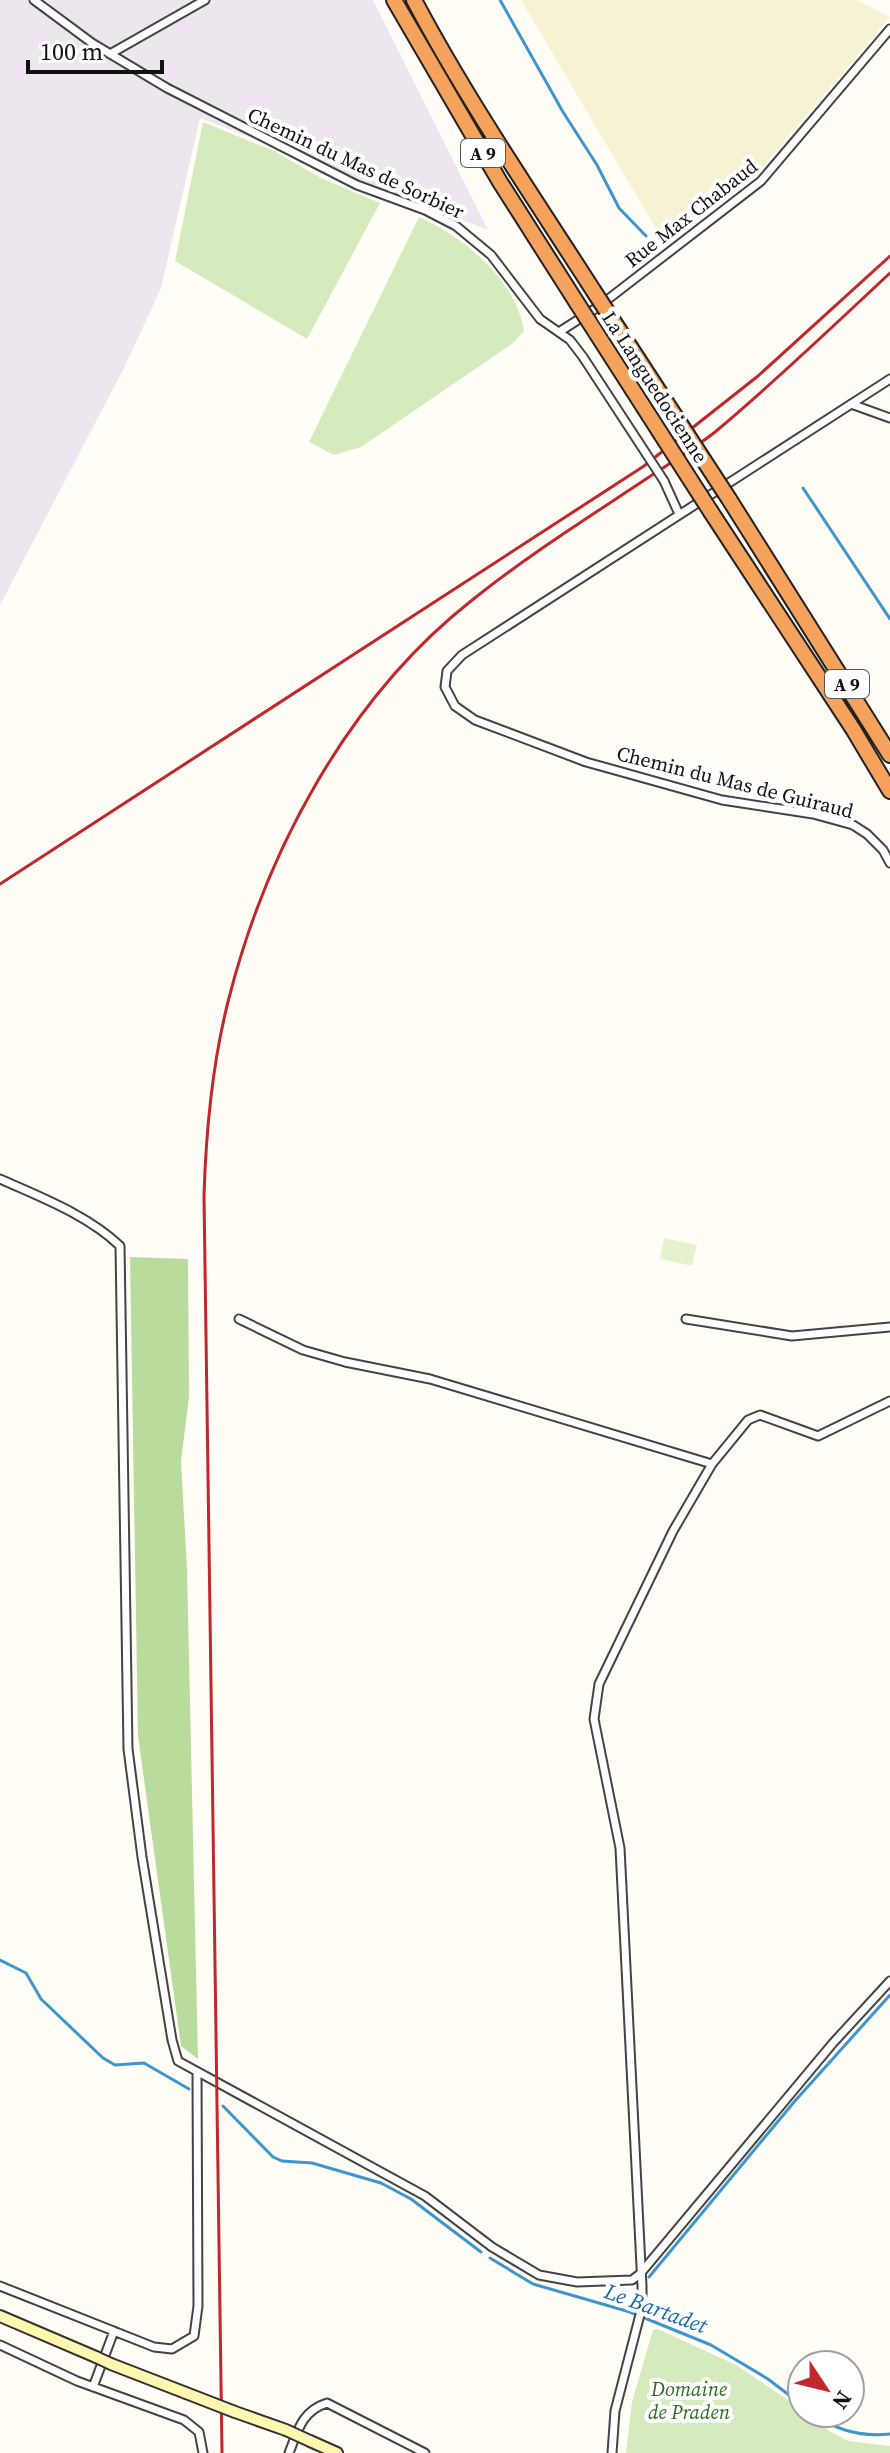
<svg xmlns="http://www.w3.org/2000/svg" width="890" height="2453" font-family="'Source Serif 4',serif">
<style>
.industrial{fill:#eee6ef}
.farmland{fill:#f6f3d4}
.green{fill:#d5ebbd}
.forest{fill:#b9dc9c}
.pitch{fill:#e6f2cf}
.lines{fill:none;stroke-linecap:round;stroke-linejoin:round}
.stream{stroke:#3f96cf;stroke-width:3}
.minor-casing{stroke:#444;stroke-width:11}
.secondary-casing{stroke:#333;stroke-width:14}
.motorway-casing{stroke:#222;stroke-width:18}
.minor{stroke:#fff;stroke-width:7}
.secondary{stroke:#fff6b0;stroke-width:10}
.motorway{stroke:#f5a25d;stroke-width:14}
.rail{stroke:#c4262e;stroke-width:3}
.minor-bridge-casing{stroke:#444;stroke-width:11;stroke-linecap:butt}
.secondary-bridge-casing{stroke:#333;stroke-width:14;stroke-linecap:butt}
.motorway-bridge-casing{stroke:#222;stroke-width:18;stroke-linecap:butt}
.minor-bridge{stroke:#fff;stroke-width:7}
.secondary-bridge{stroke:#fff6b0;stroke-width:10}
.motorway-bridge{stroke:#f5a25d;stroke-width:14}
.labels{text-anchor:middle;dominant-baseline:central;stroke-width:8;stroke-linejoin:round;paint-order:stroke}
.shield{fill:#fff;stroke:#585858;stroke-width:2}
.shield-label{font-size:18px;font-weight:bold;fill:#111}
.street-label{font-size:20px;fill:#111;stroke:#fff}
.park-label{font-size:20px;font-style:italic;fill:#2f6b1f;stroke:#fff}
.water-label{font-size:22px;font-style:italic;fill:#1768a6;stroke:#fff}
</style>
<rect width="100%" height="100%" fill="#fffdf5"/>
<path class="industrial" d="M0,0H373L488,230L200,118L161,288L125,366L0,605Z"/>
<path class="farmland" d="M521,0H857L890,17L764,165L739,190L658,232Z"/>
<path class="green" d="M203,122L274,151L321,178L380,203L307,339L175,261Z
M419,217C464,237 516,280 524,331L512,344L361,447L334,455L309,442Z
M658,2329L736,2365L791,2402L829,2431L848,2441L890,2446V2453H626L632,2402L653,2330Z"/>
<path class="forest" d="M130,1257L188,1259L189,1397L181,1461L187,1570L198,2059L181,2046L138,1736Z"/>
<path class="pitch" d="M664,1238L697,1245L692,1266L660,1259Z"/>
<g class="lines">
<path class="stream" d="M500,0L563,112L597,165L619,208L646,236
M803,488L890,619
M0,1960L26,1973L41,1999L103,2058L115,2065L144,2063L189,2089
M223,2106L273,2157L282,2161L312,2163L381,2183L411,2199L481,2252
M490,2258L533,2284L630,2312L711,2345L768,2379L802,2405
M649,2277L794,2102L890,1995
M813,2413C836,2431 861,2437 890,2434"/>
<g class="minor-casing">
<path id="minor" d="M34,0L92,43L167,88L357,185L425,210L456,226L491,255L540,319L570,340L583,357
M110,54L205,0
M559,332L598,307L761,181L890,29
M890,379L462,655L447,671L445,687L455,706L475,720L586,762L722,800L813,814L853,825L867,834L883,850L890,863
M851,404L890,418
M664,481L679,514
M0,1179C40,1197 88,1215 120,1246L128,1749L142,1857L172,2040L178,2061L425,2196L492,2247L539,2275L577,2282L632,2280L640,2274L833,2043L890,1981
M239,1319L303,1350L345,1362L430,1379L712,1464
M686,1319L792,1336L890,1327
M0,2286L154,2347L172,2349L194,2336L198,2306L197,2072
M0,2345L77,2381L184,2420L199,2432L203,2453
M93,2387L114,2331
M289,2453C298,2430 302,2411 327,2403L425,2453
M612,2453L615,2411L642,2307V2286L620,1848L594,1719L599,1684L673,1531L712,1464L748,1420L760,1415L818,1436L890,1401"/>
</g>
<g class="secondary-casing">
<path id="secondary" d="M0,2316L96,2357
M111,2364L186,2393
M235,2412L286,2430
M310,2441L337,2453"/>
</g>
<g class="motorway-casing">
<path id="motorway" d="M394,0L500,182L577,303
M414,0C467,100 532,195 593,290
M729,499L890,755
M711,512L853,729L890,791"/>
</g>
<use href="#minor" class="minor"/>
<use href="#secondary" class="secondary"/>
<use href="#motorway" class="motorway"/>
<path class="rail" d="M0,884L644,466L758,376L890,256
M222,2453L204,1196C206,1129 212,1063 229,998C267,849 349,697 471,601C524,558 583,521 640,483C665,466 691,451 715,432C775,382 832,327 890,273"/>
<g class="minor-bridge-casing">
<path id="minor-bridge" d="M583,357L664,481"/>
</g>
<g class="secondary-bridge-casing">
<path id="secondary-bridge" d="M96,2357L111,2364
M186,2393L235,2412
M286,2430L310,2441"/>
</g>
<g class="motorway-bridge-casing">
<path id="motorway-bridge" d="M593,290L729,499
M577,303L711,512"/>
</g>
<use href="#minor-bridge" class="minor-bridge"/>
<use href="#secondary-bridge" class="secondary-bridge"/>
<use href="#motorway-bridge" class="motorway-bridge"/>
</g>
<g class="labels">
<g class="shield">
<rect x="461" y="139" width="44" height="28" rx="6"/>
<rect x="825" y="670" width="44" height="28" rx="6"/>
</g>
<g class="shield-label">
<text x="483" y="153">A 9</text>
<text x="847" y="684">A 9</text>
</g>
<g class="street-label">
<text transform="translate(356 163) rotate(25)">Chemin du Mas de Sorbier</text>
<text transform="translate(691 213) rotate(-38)">Rue Max Chabaud</text>
<text transform="translate(655 387) rotate(57)">La Languedocienne</text>
<text transform="translate(735 782) rotate(14)">Chemin du Mas de Guiraud</text>
</g>
<g class="park-label">
<text x="689" y="2389">Domaine<tspan x="689" dy="23">de Praden</tspan></text>
</g>
<g class="water-label">
<text transform="translate(656 2308) rotate(20)">Le Bartadet</text>
</g>
</g>
<g transform="translate(826 2389) rotate(125)"><circle r="38" fill="#ffffff" stroke="#a0a0a0" stroke-width="2"/>
<path d="M0-6L14 30L0 20L-14 30Z" fill="#c4262e"/>
<text y="-12" font-size="22" font-weight="bold" text-anchor="middle" fill="#111111">N</text>
</g>
<path d="M28 60v12h134v-12" fill="none" stroke="#111111" stroke-width="4"/>
<text x="40" y="60" font-size="24" fill="#111111" stroke="#ffffff" stroke-width="6" paint-order="stroke">100 m</text>
</svg>
